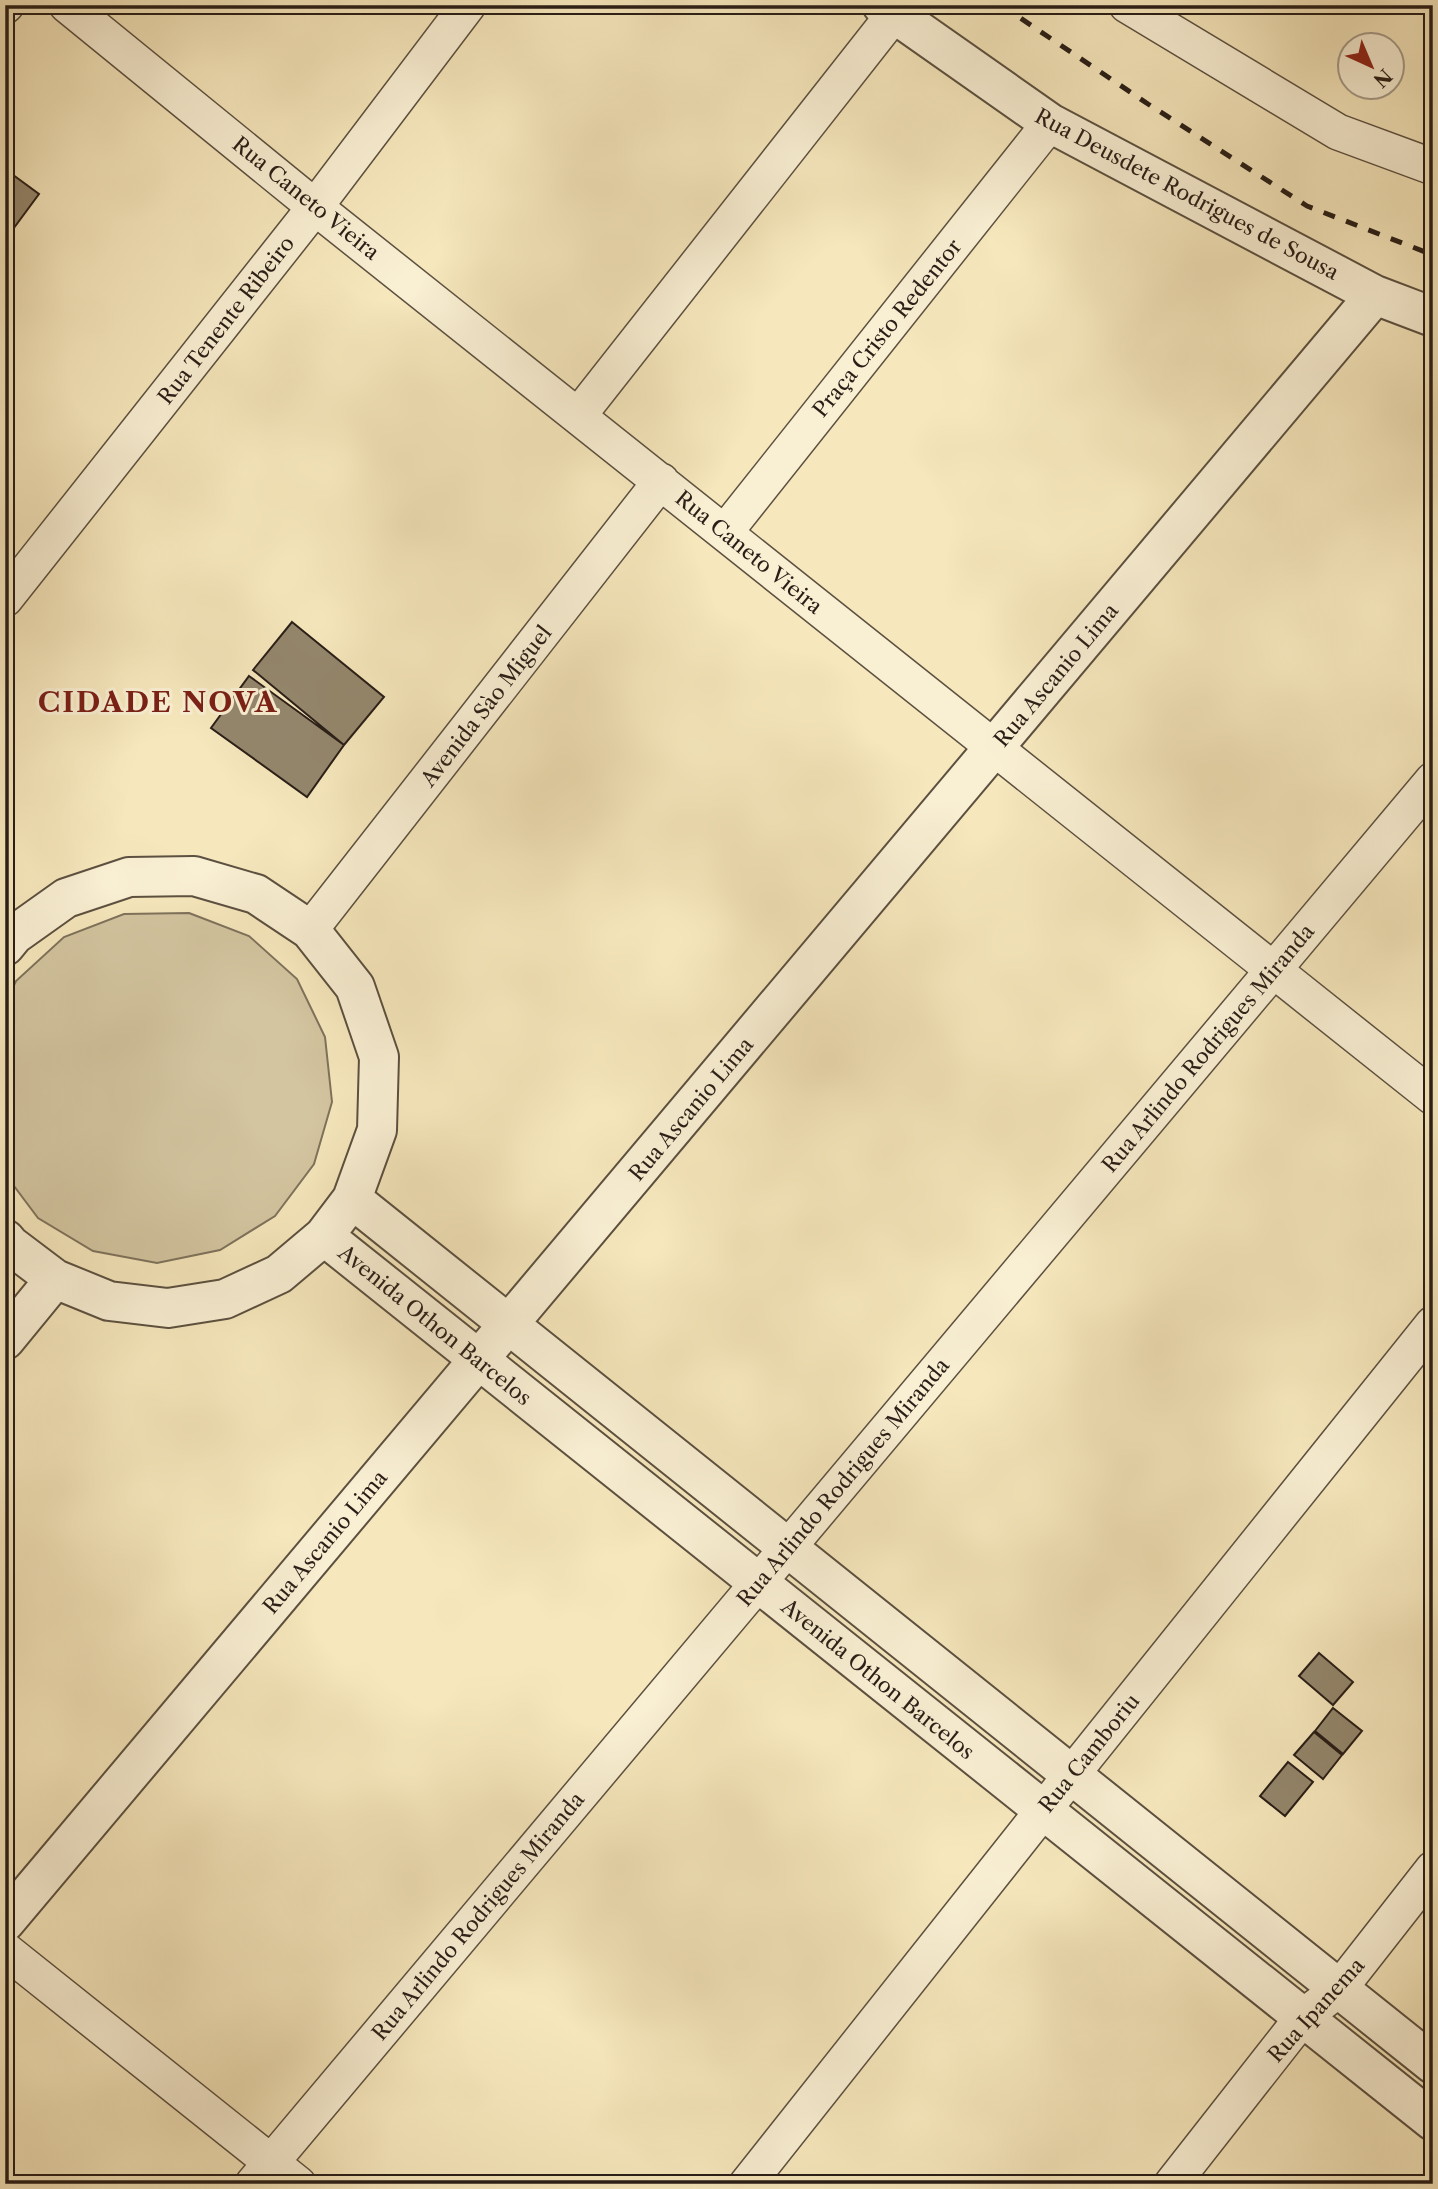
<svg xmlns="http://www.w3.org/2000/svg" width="1438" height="2189" font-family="'Libre Caslon Text',serif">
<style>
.green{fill:#d3c5a0;stroke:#7e725c;stroke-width:2}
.building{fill:#94876d;stroke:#291e17;stroke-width:2}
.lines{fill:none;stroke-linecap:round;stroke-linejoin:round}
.minor-casing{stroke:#5c5040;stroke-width:38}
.tertiary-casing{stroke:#5c5040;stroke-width:42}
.minor{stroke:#f9efd3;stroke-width:35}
.tertiary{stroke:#f9efd3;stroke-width:38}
.rail{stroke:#291e17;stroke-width:5;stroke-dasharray:12 12;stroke-linecap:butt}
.labels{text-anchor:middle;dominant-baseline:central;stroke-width:6;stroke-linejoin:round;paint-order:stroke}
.street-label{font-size:21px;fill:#291e17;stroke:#f9efd3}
.district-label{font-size:28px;font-weight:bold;letter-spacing:2px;fill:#7a1f14;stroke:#f9efd3}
</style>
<rect width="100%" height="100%" fill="#f6e7bc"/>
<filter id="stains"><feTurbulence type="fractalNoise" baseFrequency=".00286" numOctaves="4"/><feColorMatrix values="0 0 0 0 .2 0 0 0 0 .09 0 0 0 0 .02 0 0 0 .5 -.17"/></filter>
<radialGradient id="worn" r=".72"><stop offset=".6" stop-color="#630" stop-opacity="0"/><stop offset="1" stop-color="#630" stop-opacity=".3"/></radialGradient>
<path class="green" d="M189,913L249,936L297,979L325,1037L332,1102L314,1164L275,1216L220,1250L157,1263L93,1251L38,1218L5,1174V1004L16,981L64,937L124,914Z"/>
<path class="building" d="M5,169L39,194L5,240Z
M292,622L384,697L344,745L253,670Z
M249,676L344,745L307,797L211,728Z
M1319,1653L1353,1682L1333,1705L1299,1676Z
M1333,1708L1362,1731L1343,1754L1315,1731Z
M1314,1732L1342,1755L1323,1779L1294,1755Z
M1288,1762L1313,1782L1285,1816L1260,1796Z"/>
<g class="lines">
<g class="minor-casing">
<path id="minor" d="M67,5L315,207L1433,1097
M1127,5L1338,132L1433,167
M5,6L6,5
M578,416L895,13
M725,532L1050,123
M5,599L315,207L468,5
M310,930L661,481
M5,1950L298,2184
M253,2184L1433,780
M747,2184L1072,1774L1433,1324
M1172,2184L1303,2017L1339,1989L1433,1869"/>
</g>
<g class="tertiary-casing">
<path id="tertiary" d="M882,5L1050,123L1375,295L1433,317
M5,946L14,935L66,898L129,877L194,876L256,894L310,930L355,987L379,1057L377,1130L352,1199L324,1236L279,1274L225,1299L168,1308L109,1301L55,1279L10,1245L5,1239
M352,1199L1433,2064
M324,1236L1433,2121
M5,1340L55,1279
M5,1922L1375,295"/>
</g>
<use href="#minor" class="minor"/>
<use href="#tertiary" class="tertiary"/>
<path class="rail" d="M1001,5L1148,104L1307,206L1433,255"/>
</g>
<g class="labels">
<g class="street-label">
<text transform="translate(1187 194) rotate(28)">Rua Deusdete Rodrigues de Sousa</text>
<text transform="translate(306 198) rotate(39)">Rua Caneto Vieira</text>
<text transform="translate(226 320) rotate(-52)">Rua Tenente Ribeiro</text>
<text transform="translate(887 328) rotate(-51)">Praça Cristo Redentor</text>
<text transform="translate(749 552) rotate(39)">Rua Caneto Vieira</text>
<text transform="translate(1056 675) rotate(-50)">Rua Ascanio Lima</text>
<text transform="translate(486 706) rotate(-52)">Avenida Sào Miguel</text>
<text transform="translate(1208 1048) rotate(-50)">Rua Arlindo Rodrigues Miranda</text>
<text transform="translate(691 1109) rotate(-50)">Rua Ascanio Lima</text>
<text transform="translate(435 1325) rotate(39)">Avenida Othon Barcelos</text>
<text transform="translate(843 1482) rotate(-50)">Rua Arlindo Rodrigues Miranda</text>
<text transform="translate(325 1542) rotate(-50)">Rua Ascanio Lima</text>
<text transform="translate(878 1679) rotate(39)">Avenida Othon Barcelos</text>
<text transform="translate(1089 1753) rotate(-51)">Rua Camboriu</text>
<text transform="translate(478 1916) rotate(-50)">Rua Arlindo Rodrigues Miranda</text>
<text transform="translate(1316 2010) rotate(-48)">Rua Ipanema</text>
</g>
<g class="district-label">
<text x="158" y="702">CIDADE NOVA</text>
</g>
</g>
<rect width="1438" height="2189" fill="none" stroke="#f6e7bc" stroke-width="28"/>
<rect x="7" y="7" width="1424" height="2175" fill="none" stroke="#291e17" stroke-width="3.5"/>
<rect x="14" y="14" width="1410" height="2161" fill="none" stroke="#291e17" stroke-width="2"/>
<g transform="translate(1371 66) rotate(136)"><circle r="33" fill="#f9efd3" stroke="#a69b88" stroke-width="2"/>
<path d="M0-5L12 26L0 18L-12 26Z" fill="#8f2418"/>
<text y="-10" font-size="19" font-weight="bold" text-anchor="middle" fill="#291e17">N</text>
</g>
<rect width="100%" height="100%" filter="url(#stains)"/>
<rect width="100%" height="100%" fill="url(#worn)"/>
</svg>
